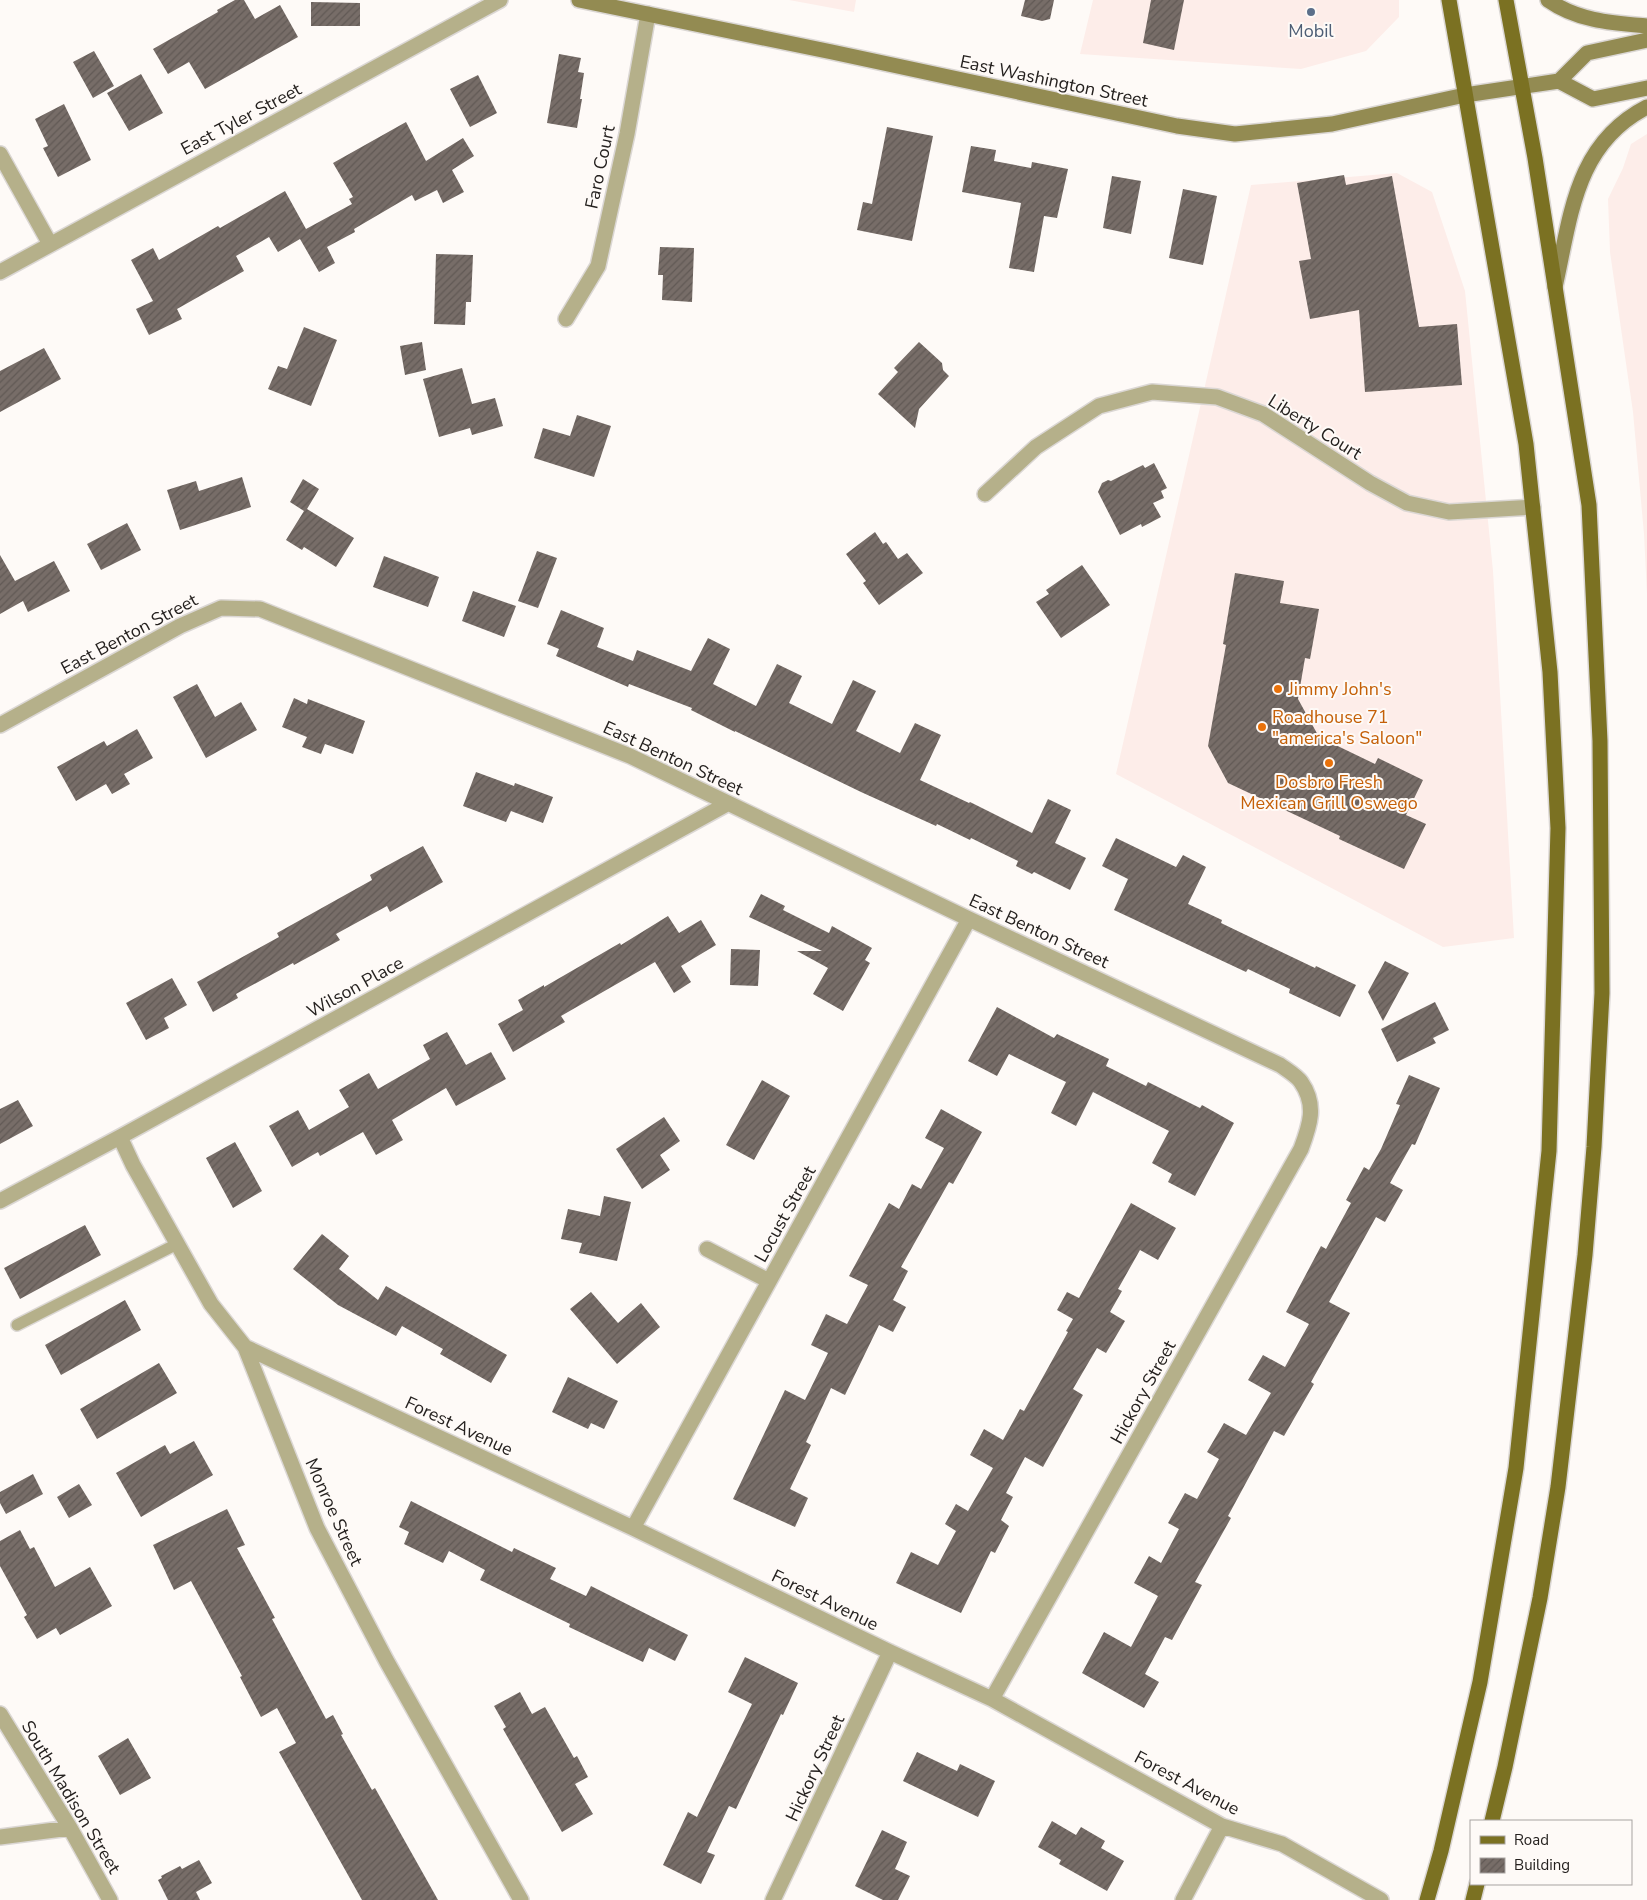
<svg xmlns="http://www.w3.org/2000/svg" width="1647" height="1900" font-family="'Nunito Sans',sans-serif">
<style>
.commercial{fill:#fdede9}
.building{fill:url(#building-hatch)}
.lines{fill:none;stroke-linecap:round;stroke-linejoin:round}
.lane-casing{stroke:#dbd7d4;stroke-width:14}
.street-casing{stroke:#dbd7d4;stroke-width:18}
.secondary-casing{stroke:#dbd7d4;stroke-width:18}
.primary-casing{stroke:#dbd7d4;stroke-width:18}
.lane{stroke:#b5b08a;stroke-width:11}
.street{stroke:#b5b08a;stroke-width:15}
.secondary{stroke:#938b52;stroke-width:15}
.primary{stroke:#7b7122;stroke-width:15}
.service-dot{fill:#5c6f8a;stroke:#fefaf7;stroke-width:2}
.food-dot{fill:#e8710a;stroke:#fefaf7;stroke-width:2}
.labels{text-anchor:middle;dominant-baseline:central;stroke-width:4;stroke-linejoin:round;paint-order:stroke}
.service-label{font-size:18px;fill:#4e5e75;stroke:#fefaf7}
.street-label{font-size:18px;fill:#25211f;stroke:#fefaf7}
.food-label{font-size:18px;fill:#c56008;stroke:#fefaf7;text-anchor:start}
</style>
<defs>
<pattern id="building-hatch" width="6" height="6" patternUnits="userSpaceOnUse" patternTransform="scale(1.25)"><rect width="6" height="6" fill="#776d68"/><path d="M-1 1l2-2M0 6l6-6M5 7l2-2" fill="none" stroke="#615955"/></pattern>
</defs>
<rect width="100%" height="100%" fill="#fefaf7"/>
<path class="commercial" d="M789,0H856L854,12Z
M1093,0H1399V17L1366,51L1301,69L1080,54Z
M1647,134V594L1644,534L1633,412L1610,252L1608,199L1623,168L1631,144Z
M1397,173L1432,192L1465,291L1493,571L1514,938L1443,947L1116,774L1251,185Z"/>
<path class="building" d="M235,0H244L255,19L280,5L298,37L205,89L189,62L168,74L153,49L218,12L217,10Z
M1025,0H1054L1050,19L1042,21L1021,16Z
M1151,0H1184L1174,50L1143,43Z
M311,2L360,3V26H311Z
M94,51L114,86L93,98L73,62Z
M559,54L581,58L578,72L584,73L580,99H582L577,128L547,123Z
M141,74L163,113L129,131L107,93Z
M478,75L497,113L470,127L450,89Z
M64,104L91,160L58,177L43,148L48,146L35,119Z
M406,122L426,161L463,138L474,156L452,170L464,192L443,203L437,190L415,201L412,195L354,229L355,232L327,247L335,263L319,272L300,239L278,252L269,237L236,256L244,271L177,309L182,319L149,335L136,309L153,301L131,260L153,248L159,260L218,226L220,228L285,191L306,229L352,204L349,199L353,197L333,163Z
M887,127L933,136L912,241L857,230L863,202L872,204Z
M971,146L996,150L994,161L1031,168L1032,162L1068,169L1057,218L1044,216L1034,272L1009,268L1021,203L962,192Z
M1344,175L1346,185L1392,176L1419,327L1457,324L1462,385L1365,392L1359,310L1310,319L1299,261L1311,259L1297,183Z
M1112,176L1141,181L1131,234L1103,228Z
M1183,189L1217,196L1203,265L1169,258Z
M660,247L694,248L692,302L662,300L663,275H658Z
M436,254L473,255L471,302H466L465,325L434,324Z
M304,327L337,340L311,406L268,389L278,366L287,369Z
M422,342L426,370L405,375L400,346Z
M919,342L942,363L943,370L949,376L919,409L915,428L878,394L898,372L894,368Z
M44,348L61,379L0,412V371Z
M462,368L472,404L495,398L503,426L472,435L470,428L439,437L423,379Z
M577,415L611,426L594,477L534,458L543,428L570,436Z
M1154,463L1167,488L1161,491L1164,498L1153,503L1161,517L1142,527L1141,524L1120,535L1098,492L1102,483L1108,480L1111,481L1143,465L1145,468Z
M242,477L251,507L180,530L167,490L196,481L199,491Z
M303,479L319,489L307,509L354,538L336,567L304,547L302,550L286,540L304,511L290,502Z
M127,523L141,550L101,570L87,544Z
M875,532L883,544L886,542L898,559L907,553L923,573L879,605L863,583L866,581L846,554Z
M537,551L557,558L538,608L518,601Z
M0,555L15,581L54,561L70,591L28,612L23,601L0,614Z
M384,556L439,577L428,607L373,587Z
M1082,565L1110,605L1061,638L1036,602L1049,594L1046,590Z
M1235,573L1284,581L1280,603L1319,609L1310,659L1305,658L1298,699L1319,737L1375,764L1378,758L1423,780L1406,815L1426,824L1404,869L1339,839L1340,836L1228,783L1208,746L1226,645L1223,644Z
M473,591L516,606L504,637L462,621Z
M561,610L604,628L597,647L633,661L637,650L691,671L708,638L730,649L713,684L756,706L777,664L802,676L789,703L832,724L853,680L876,691L856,731L900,753L915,723L941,735L920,780L969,803L970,802L1032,833L1048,799L1071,810L1055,843L1086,858L1070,890L1034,872L1032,874L1016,866L1018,861L971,838L970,840L937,824L936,826L861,792L735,731V732L691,710L692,708L629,684L628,687L556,656L559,649L547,644Z
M197,684L215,717L241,702L257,730L206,758L173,697Z
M294,698L307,704L308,699L365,721L353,754L325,744L321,754L302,747L307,737L282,727Z
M137,729L153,758L124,774L130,784L112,794L106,784L76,801L57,767L104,741L107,746Z
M476,772L514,786L515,783L553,797L543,823L511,811L506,822L463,806Z
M1116,838L1176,867L1183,855L1206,867L1188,904L1222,920L1221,923L1315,968L1316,966L1356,985L1340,1017L1289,993L1290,989L1248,969L1246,972L1114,910L1128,879L1102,866Z
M423,846L443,882L390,912L387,906L336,934L340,940L294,965L293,963L236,994L238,998L213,1012L197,982L279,937L277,933L372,880L370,875Z
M761,894L785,906L783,910L829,933L832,926L872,948L865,960L870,963L843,1011L813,994L828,968L797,951H822L749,917Z
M668,916L679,933L701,920L716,945L681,966L691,982L674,993L655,962L561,1016L565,1022L513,1052L498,1024L523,1010L518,1000L544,985V987L620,943L621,945Z
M731,949L760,950L758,986L730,985Z
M1385,961L1409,973L1383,1021L1368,992Z
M172,978L187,1005L164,1018L169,1028L146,1040L126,1003Z
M1435,1002L1449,1030L1433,1038L1436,1043L1397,1062L1381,1029Z
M997,1007L1054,1038L1057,1034L1109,1059L1106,1066L1146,1086L1148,1082L1200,1108L1202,1105L1234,1123L1195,1196L1168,1182L1172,1174L1152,1163L1169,1131L1093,1092L1076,1126L1051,1113L1066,1082L1009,1054L997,1076L968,1061Z
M447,1032L466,1065L491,1052L506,1079L456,1106L446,1088L392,1120L403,1140L376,1155L363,1132L320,1156L318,1152L292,1167L269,1126L298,1110L309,1130L349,1107L339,1090L369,1073L378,1089L430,1059L423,1045Z
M1409,1075L1440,1088L1415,1145L1412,1144L1390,1183L1403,1190L1385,1222L1376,1217L1329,1302L1350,1313L1311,1382L1314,1384L1284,1436L1274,1431L1228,1516L1231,1518L1195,1582L1202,1585L1172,1640L1165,1637L1145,1674L1159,1682L1144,1708L1082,1673L1104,1632L1131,1647L1158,1596L1134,1583L1149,1556L1161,1563L1179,1529L1168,1523L1185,1493L1197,1499L1219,1459L1207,1452L1224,1423L1246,1435L1271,1393L1248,1380L1263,1355L1285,1367L1309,1324L1286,1312L1321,1246L1326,1249L1351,1203L1346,1200L1364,1167L1369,1170L1381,1149L1400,1105L1396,1104Z
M762,1080L790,1096L754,1160L726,1145Z
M18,1100L33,1126L0,1144V1109Z
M941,1109L982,1132L953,1184L949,1182L901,1267L908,1271L893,1300L906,1307L893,1332L879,1325L845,1395L831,1388L806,1442L811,1445L790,1489L808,1498L795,1527L733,1499L785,1390L805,1400L828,1353L811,1345L826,1314L847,1324L868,1285L849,1276L889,1203L899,1209L912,1184L921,1189L944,1148L925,1138Z
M664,1117L680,1141L660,1155L670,1170L642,1189L616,1149Z
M235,1142L262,1191L233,1208L206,1158Z
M604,1196L631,1202L617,1261L579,1253L582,1243L561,1239L568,1209L600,1216Z
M1131,1203L1176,1228L1158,1260L1140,1250L1118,1289L1122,1291L1110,1312L1125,1321L1106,1353L1097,1348L1073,1389L1083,1395L1043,1467L1025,1457L1006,1493L1013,1497L1001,1520L1009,1526L995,1553L991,1551L961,1613L896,1583L911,1552L938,1565L956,1531L945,1524L956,1504L968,1511L993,1468L970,1455L984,1429L1003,1440L1020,1409L1024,1411L1068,1332L1066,1331L1073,1319L1057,1310L1067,1292L1079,1298Z
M85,1225L101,1255L20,1299L4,1268Z
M322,1234L349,1256L339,1269L378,1300L386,1286L507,1355L491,1383L440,1354L443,1349L402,1326L396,1336L338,1305L293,1269Z
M591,1292L618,1323L641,1303L660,1327L617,1364L570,1309Z
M125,1300L141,1330L61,1375L45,1345Z
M159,1363L177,1393L97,1439L80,1409Z
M568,1377L618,1401L604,1429L591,1423L588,1429L552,1412Z
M194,1441L213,1475L141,1517L116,1473L165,1445L170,1454Z
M33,1474L43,1494L6,1514L0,1503V1492Z
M79,1484L92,1505L69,1518L57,1497Z
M411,1501L512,1552L514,1548L556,1568L550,1579L586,1596L591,1586L688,1635L675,1661L649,1648L643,1662L569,1627L570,1624L480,1580L485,1570L449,1551L443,1563L404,1544L409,1532L399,1527Z
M227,1509L245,1545L237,1548L275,1618L272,1619L326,1719L333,1715L343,1734L341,1735L372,1790L375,1788L438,1900H362L279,1752L296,1743L277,1708L261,1717L240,1677L242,1676L191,1581L174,1590L153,1545Z
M20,1530L30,1549L34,1547L55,1587L90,1567L112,1606L60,1635L56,1628L37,1639L24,1617L27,1615L0,1566V1541Z
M745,1657L798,1683L783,1715L781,1714L736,1809L729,1806L707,1852L715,1855L701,1884L663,1865L688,1812L697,1817L752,1704L728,1692Z
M520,1692L532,1714L545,1707L574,1758L577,1756L588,1777L575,1784L593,1814L562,1832L503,1729L506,1727L494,1706Z
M128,1738L151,1778L120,1795L98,1756Z
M917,1752L957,1771L960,1764L995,1781L978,1817L903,1781Z
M1052,1821L1076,1835L1081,1827L1105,1841L1101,1848L1124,1861L1107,1891L1059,1864L1061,1860L1038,1847Z
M882,1830L907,1842L895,1869L910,1876L898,1900H883L855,1886Z
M199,1860L212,1883L196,1892L200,1900H168L158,1880L162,1878L161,1876L180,1866L182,1869Z"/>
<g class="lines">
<g class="lane-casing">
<path id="lane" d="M17,1325L177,1244"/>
</g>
<g class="street-casing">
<path id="street" d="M0,154L50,244
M0,272L500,0
M566,319L598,266L627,134L648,14
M985,494L1036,447L1099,406L1152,392L1217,397L1263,414L1370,483L1407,503L1449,512L1533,507
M0,725L180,626L221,608L260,609L630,756L969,919L1280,1065C1287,1070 1297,1076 1301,1082C1317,1105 1310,1125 1301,1149L992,1699
M120,1137L133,1165L211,1304L245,1347L317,1528L386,1660L521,1900
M0,1201L120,1137L727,804
M707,1249L769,1281
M245,1347L633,1528L890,1652L992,1699L1222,1826L1282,1844L1381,1900
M633,1528L969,919
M0,1714L70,1828L110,1900
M0,1837L70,1828
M773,1900L890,1652
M1183,1900L1222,1826"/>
</g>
<g class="secondary-casing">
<path id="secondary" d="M579,0L832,52L1177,126L1235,134L1332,124L1465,95L1559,81L1587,53L1647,40
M1548,0C1578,21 1612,23 1647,26
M1559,81L1593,99L1647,88
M1555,287C1571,216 1575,144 1647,107"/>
</g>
<g class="primary-casing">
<path id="primary" d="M1492,1821L1505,1767L1540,1598L1558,1487L1585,1255L1594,1147L1602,993L1600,741L1589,505L1535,158L1506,0
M1427,1900L1441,1851L1480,1682L1516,1468L1549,1151L1558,828L1550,672L1526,444L1449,0
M1473,1900L1477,1884"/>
</g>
<use href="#lane" class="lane"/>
<use href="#street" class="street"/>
<use href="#secondary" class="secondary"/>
<use href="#primary" class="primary"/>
</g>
<circle class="service-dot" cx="1311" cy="12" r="5"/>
<g class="food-dot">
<circle cx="1278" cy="689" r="5"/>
<circle cx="1262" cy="727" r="5"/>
<circle cx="1329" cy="763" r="5"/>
</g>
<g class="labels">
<g class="service-label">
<text x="1311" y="31">Mobil</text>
</g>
<g class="street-label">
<text transform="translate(1054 81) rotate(12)">East Washington Street</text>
<text transform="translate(241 119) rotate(-28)">East Tyler Street</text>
<text transform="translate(600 167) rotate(-78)">Faro Court</text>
<text transform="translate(1315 427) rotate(32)">Liberty Court</text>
<text transform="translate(129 634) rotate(-28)">East Benton Street</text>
<text transform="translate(673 758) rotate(25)">East Benton Street</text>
<text transform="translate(1039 931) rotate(25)">East Benton Street</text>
<text transform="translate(355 987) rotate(-29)">Wilson Place</text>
<text transform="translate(785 1214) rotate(-61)">Locust Street</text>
<text transform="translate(1143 1392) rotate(-61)">Hickory Street</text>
<text transform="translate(459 1426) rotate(25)">Forest Avenue</text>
<text transform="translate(334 1512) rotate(66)">Monroe Street</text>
<text transform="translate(825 1600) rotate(26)">Forest Avenue</text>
<text transform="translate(815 1768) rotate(-65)">Hickory Street</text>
<text transform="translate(1187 1783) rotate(28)">Forest Avenue</text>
<text transform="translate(71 1797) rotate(59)">South Madison Street</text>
</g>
<g class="food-label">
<text x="1288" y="689">Jimmy John's</text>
<text x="1272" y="717">Roadhouse 71<tspan x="1272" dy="21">"america's Saloon"</tspan></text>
<text x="1329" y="782" text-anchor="middle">Dosbro Fresh<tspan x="1329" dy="21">Mexican Grill Oswego</tspan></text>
</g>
</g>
<rect x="1470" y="1820" width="162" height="65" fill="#fefaf7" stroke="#a7a3a1"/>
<rect x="1480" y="1836" width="25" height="8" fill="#7b7122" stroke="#a7a3a1"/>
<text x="1514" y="1845" font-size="15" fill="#25211f">Road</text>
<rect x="1480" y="1858" width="25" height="15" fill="url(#building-hatch)" stroke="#a7a3a1"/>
<text x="1514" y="1870" font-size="15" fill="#25211f">Building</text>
</svg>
